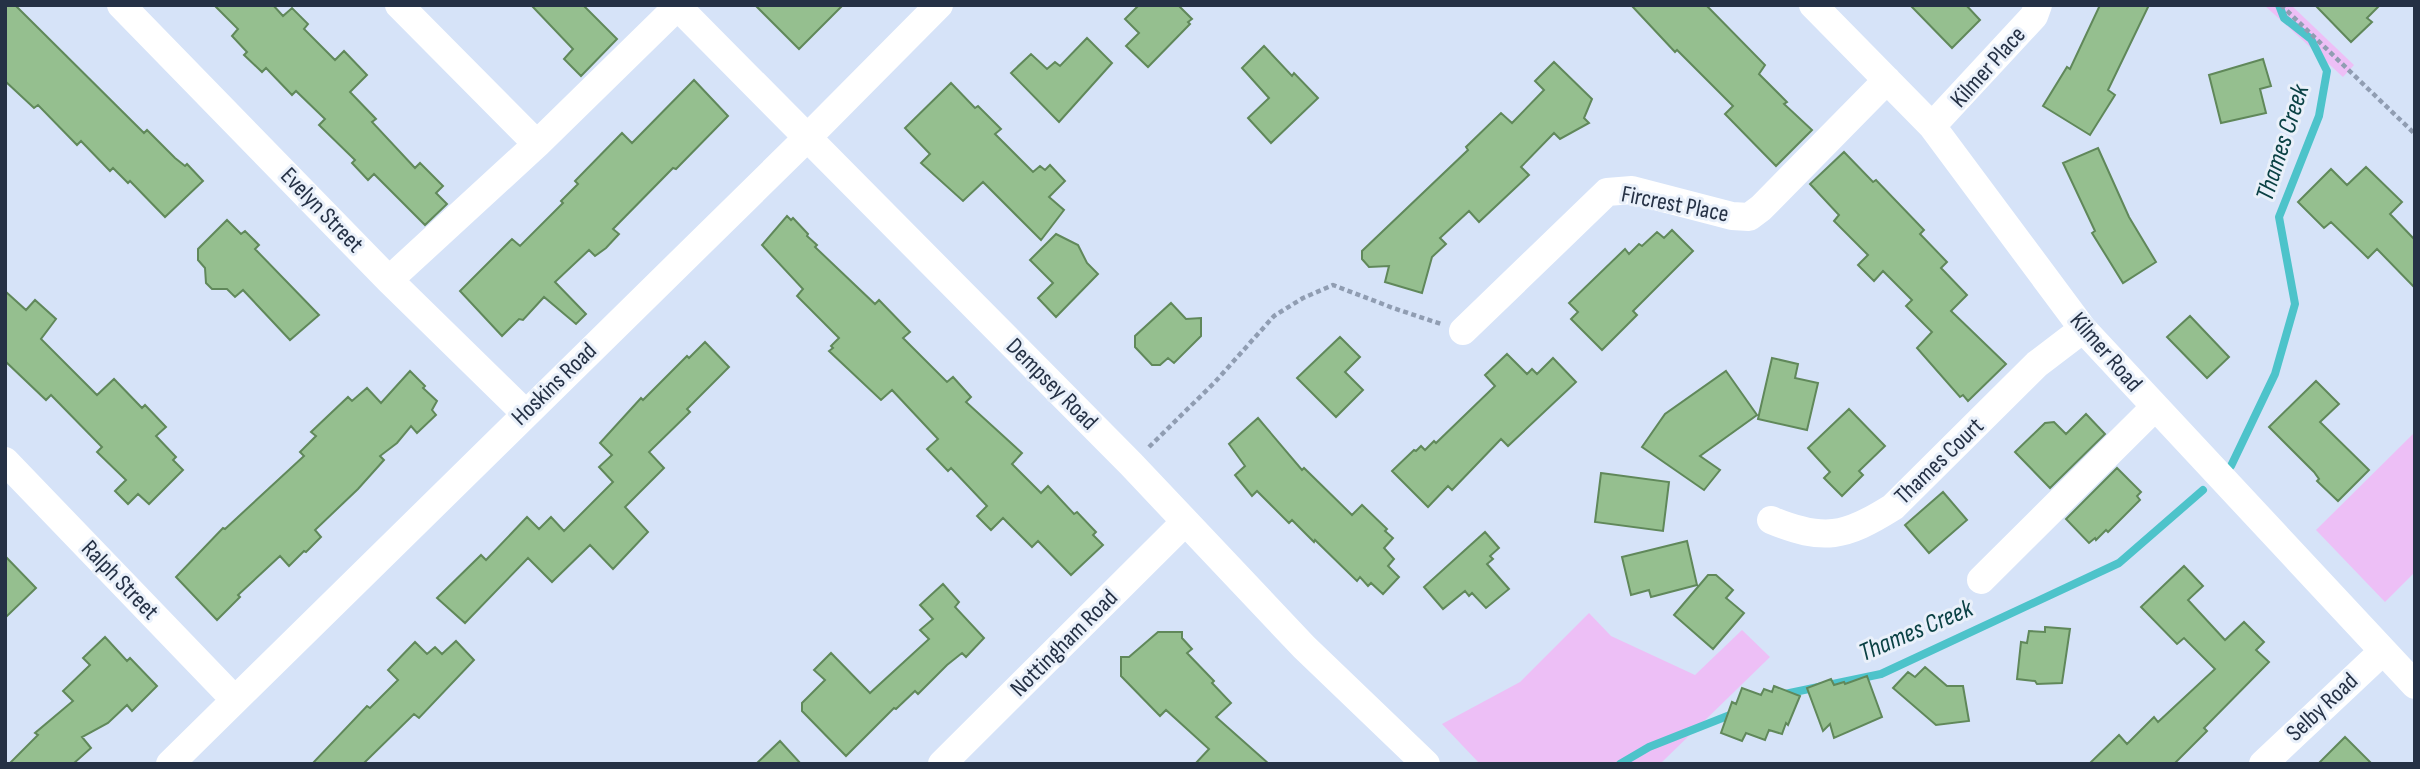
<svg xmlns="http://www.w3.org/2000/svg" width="2420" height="769" font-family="'Sofia Sans Condensed',sans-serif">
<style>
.green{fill:#edbff6}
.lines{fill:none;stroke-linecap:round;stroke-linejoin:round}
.stream{stroke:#4dc3ca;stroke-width:8}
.building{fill:#95bf8f;stroke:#60885a;stroke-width:2}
.path{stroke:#909db2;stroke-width:4.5;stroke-dasharray:5 3.5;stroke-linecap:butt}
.minor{stroke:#fff;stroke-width:28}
.labels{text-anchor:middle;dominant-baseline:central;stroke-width:6;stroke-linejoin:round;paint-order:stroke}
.street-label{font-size:24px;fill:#253145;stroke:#e9f0fa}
.water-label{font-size:26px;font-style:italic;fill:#0a4144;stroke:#e9f0fa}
</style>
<rect width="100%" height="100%" fill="#d6e3f8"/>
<path class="green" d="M2264,5H2291L2354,65L2343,77Z
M2415,432V572L2385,602L2316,530Z
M1589,613L1611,636L1695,675L1742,630L1770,657L1660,764H1480L1442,724L1520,682Z"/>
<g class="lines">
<path class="stream" d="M2231,466L2275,374L2295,304L2279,217L2319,116L2327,71L2311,39L2284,18L2279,5
M1780,695L1881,674L2119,563L2203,490
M1620,764L1649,747L1735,713"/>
</g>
<path class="building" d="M5,5H15L144,133L147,130L175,158L185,166L187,164L203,181L165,217L130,181L128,183L113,168L110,171L81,141L77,145L38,105L34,108L5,81Z
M214,5H273L283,16L292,8L308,24L304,29L335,60L344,51L367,75L350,92L376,119L372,122L415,168L420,163L443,186L436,193L447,204L425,225L374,174L368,180L352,163L355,160L319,125L325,119L296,91L292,95L266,68L262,72L244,55L247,52L232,36L238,29Z
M531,5H583L617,39L581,76L564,59L573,49Z
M755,5H843L799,49Z
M1139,5H1178L1192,19L1188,22L1190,24L1148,67L1126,46L1139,33L1125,19Z
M1631,5H1706L1765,65L1759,74L1787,102L1784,104L1812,130L1776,166L1725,114L1733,106L1677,50L1675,52Z
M1910,5H1966L1980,20L1952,48Z
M2100,5H2149L2108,90L2115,95L2090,135L2043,106L2067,67L2070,69Z
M2315,5H2380L2367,18L2372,22L2351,42Z
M1087,38L1112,63L1059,122L1011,73L1031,54L1047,69L1055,62L1060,66Z
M1264,46L1292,76L1294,73L1318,98L1271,143L1248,118L1269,98L1242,68Z
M2263,59L2271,86L2260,89L2266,113L2221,123L2209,75Z
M1554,62L1592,99L1584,118L1589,123L1560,139L1554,133L1521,167L1529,175L1479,222L1469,211L1440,238L1446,244L1432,257L1422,293L1385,282L1389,266L1369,267L1362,259V251L1468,150L1466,147L1501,113L1512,123L1544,90L1535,81Z
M694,80L728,116L676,169L673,168L613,229L619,234L606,248L595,256L589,250L555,282L586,314L576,324L544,297L523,320L519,319L502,336L460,291L512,239L520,246L563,203L561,201L578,184L575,181L622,133L632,143Z
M951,83L975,108L978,106L1001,129L995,134L1033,172L1040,166L1045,170L1050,165L1065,181L1049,197L1064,210L1041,240L983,182L963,201L921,163L930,154L905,128Z
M2098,148L2129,217L2156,262L2123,283L2092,233L2095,231L2063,163Z
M1844,152L1873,182L1876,180L1924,230L1920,234L1947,262L1941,268L1967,295L1951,311L2006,364L1968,401L1963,395L1960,397L1917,348L1932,332L1906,306L1912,300L1883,271L1874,281L1858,265L1868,255L1834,221L1839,215L1810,184Z
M2366,167L2402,202L2390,214L2415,240V288L2377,249L2368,258L2331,222L2324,228L2298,202L2331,169L2347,185Z
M787,216L791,220L793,218L808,234L807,236L817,245L815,247L875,304L879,300L910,332L903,338L947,382L953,377L971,397L966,402L1022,453L1012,464L1041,493L1048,486L1074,514L1077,512L1096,532L1093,535L1103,545L1071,575L1038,541L1032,547L1003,518L991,530L977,516L987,506L951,468L948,471L927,449L938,439L892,390L881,400L829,351L833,348L831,346L839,338L797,296L803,289L762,245Z
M227,220L241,234L245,231L259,245L255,249L319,315L290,340L243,290L235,297L227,289H212L206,283L205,268L198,260V249Z
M1672,230L1693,251L1633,311L1637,315L1602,350L1571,319L1578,312L1569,303L1625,249L1629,254L1639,244L1642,246L1657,232L1664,238Z
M1056,234L1078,245L1087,263L1098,274L1056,317L1038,298L1053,283L1030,260Z
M5,291L26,310L35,300L56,319L41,339L97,395L114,379L142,408L145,405L166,427L156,436L176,457L173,460L183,470L149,504L138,494L128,504L115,491L126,480L97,452L102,447L51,395L46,400L5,361Z
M1171,303L1186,319L1201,318V336L1174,363L1168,358L1160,365H1152L1135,347V336Z
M2190,316L2229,357L2207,378L2167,337Z
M1340,337L1360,357L1345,372L1363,390L1336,417L1297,378Z
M705,342L729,367L687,409L690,412L649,452L664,468L625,507L648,532L613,569L590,545L552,582L528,558L465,623L437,598L481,555L486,560L527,517L539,529L551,517L564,531L613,482L599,467L612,455L600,443L641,398L643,400L687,356L689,358Z
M1507,354L1527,374L1532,369L1537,374L1553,358L1576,382L1508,446L1501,439L1452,490L1448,486L1428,507L1392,471L1414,450L1416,451L1421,446L1425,450L1434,441L1436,443L1495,386L1485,375Z
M1772,358L1798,364L1795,378L1818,383L1807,430L1758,419Z
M410,371L425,386L423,388L437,401L432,410L436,415L417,433L411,426L397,443L380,456L384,460L358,489L315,530L321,537L306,552L304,551L289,566L280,556L238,595L240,597L217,620L176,577L223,528L225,529L304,456L300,452L316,436L311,432L348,397L352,401L367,388L381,403Z
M1726,371L1757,415L1700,456L1720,470L1704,490L1642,447L1665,414Z
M2316,381L2339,404L2320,422L2369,470L2338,501L2317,481L2319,479L2314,472L2269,427Z
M1849,409L1885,446L1859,471L1863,475L1842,496L1824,478L1830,472L1808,448Z
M2086,414L2105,434L2050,488L2015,452L2045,423L2054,422L2066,434Z
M1258,418L1302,470L1304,468L1352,515L1362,505L1387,529L1385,531L1393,538L1384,548L1394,559L1388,566L1399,577L1383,594L1371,583L1368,586L1360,577L1357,581L1315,540L1314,542L1292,520L1289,523L1257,491L1252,496L1235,475L1245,466L1229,444Z
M2117,468L2141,492L2137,496L2140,500L2108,532L2106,530L2096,540L2095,538L2089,543L2066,519Z
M1601,473L1669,482L1663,531L1595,522Z
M1943,492L1967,520L1929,553L1905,525Z
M1485,532L1499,548L1490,556L1493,559L1487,564L1509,589L1486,608L1472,593L1469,596L1465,591L1443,609L1424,587Z
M1687,541L1697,585L1651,597L1649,590L1631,595L1622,557Z
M5,556L36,588L5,618Z
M2184,566L2203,586L2188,600L2225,640L2244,622L2264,642L2256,650L2269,662L2204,728L2207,731L2174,764H2089L2119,735L2127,744L2154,717L2158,722L2215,669L2184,638L2177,644L2141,607Z
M1708,575H1716L1733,590L1726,598L1744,613L1713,649L1674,615Z
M943,584L959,602L955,607L984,638L966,657L962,653L947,665L918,694L915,691L896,709L894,708L846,756L802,711V703L825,680L814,670L831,653L870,693L929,639L920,630L933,619L920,605Z
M2045,627L2070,629L2062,683L2037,684L2035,681L2017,679L2021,642L2027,643L2029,631L2045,632Z
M1158,632H1182V638L1192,649L1187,653L1214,681L1212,683L1231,703L1216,717L1269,764H1195L1209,749L1166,710L1160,716L1121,676V657H1129Z
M105,637L127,661L130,658L157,686L132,711L127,705L108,723L82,737L91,748L73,764H9L38,735L35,733L73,701L63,691L90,665L83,658Z
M456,641L474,660L419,718L414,714L363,764H312L367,706L370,708L398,680L388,670L415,642L427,654L435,647L442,654Z
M1925,667L1947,686H1963L1969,721L1936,725L1893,688L1908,672L1915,677Z
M1867,676L1882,717L1834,738L1830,724L1823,731L1807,688L1831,679L1834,685L1844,682L1845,684Z
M1774,686L1800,696L1788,725L1786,723L1782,734L1769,730L1765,740L1746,733L1742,741L1721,733L1732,702L1736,704L1742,688L1761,695L1764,689L1772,692Z
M2345,737L2372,764H2318Z
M780,741L801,764H756Z"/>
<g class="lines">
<path class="path" d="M2281,5L2415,134
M1149,447L1215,382L1274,316L1303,298L1333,285L1393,308L1441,324"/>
<path class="minor" d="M121,5L389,280L525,413
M399,5L537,144L677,7
M676,5L1131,464L1304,647L1426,764
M1813,5L1932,126L2083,329L2415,685
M1932,126L2034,16L2038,5
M389,280L537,144
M1463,331L1607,192L1632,190L1732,216L1749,217L1761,208L1887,80
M5,461L235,700
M1771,520C1824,542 1845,537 1893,507L2037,364L2083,329
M1981,580L2155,407
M170,764L807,138L939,5
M942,764L1185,522
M2263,764L2382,652"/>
</g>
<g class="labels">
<g class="street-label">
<text transform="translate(1988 67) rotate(-48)">Kilmer Place</text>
<text transform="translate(1675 204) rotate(11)">Fircrest Place</text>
<text transform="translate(322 210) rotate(46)">Evelyn Street</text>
<text transform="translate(2106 352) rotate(49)">Kilmer Road</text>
<text transform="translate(554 384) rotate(-44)">Hoskins Road</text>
<text transform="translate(1052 384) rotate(45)">Dempsey Road</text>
<text transform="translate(1939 461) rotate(-44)">Thames Court</text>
<text transform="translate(120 580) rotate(46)">Ralph Street</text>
<text transform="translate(1064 643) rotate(-45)">Nottingham Road</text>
<text transform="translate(2322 707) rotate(-43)">Selby Road</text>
</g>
<g class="water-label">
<text transform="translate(2283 143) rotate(-72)">Thames Creek</text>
<text transform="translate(1916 631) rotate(-23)">Thames Creek</text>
</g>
</g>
<rect width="2420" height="769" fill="none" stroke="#253145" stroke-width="14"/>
</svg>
